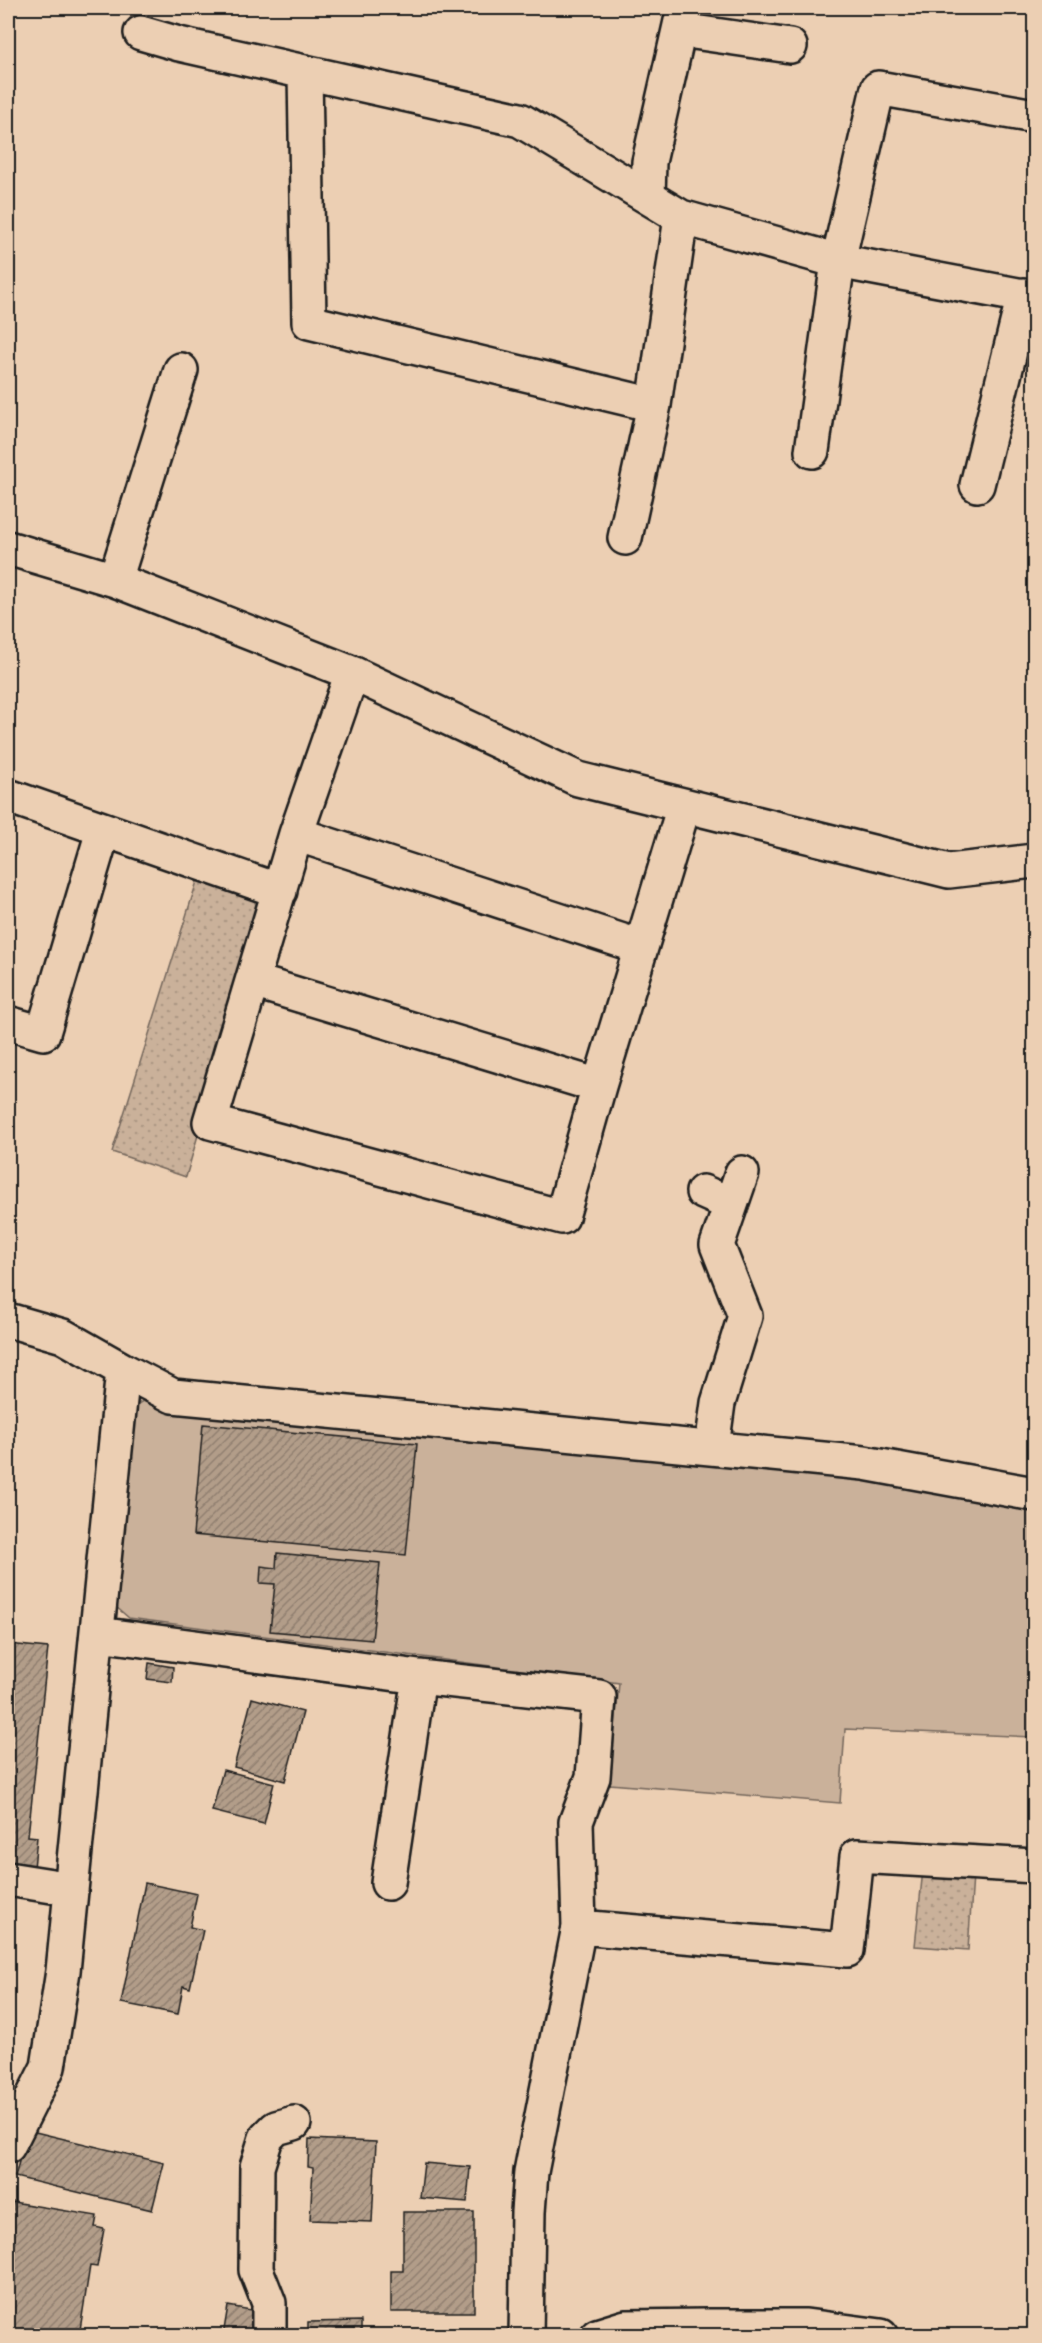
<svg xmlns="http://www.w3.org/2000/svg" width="1042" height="2343" font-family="'Gochi Hand',sans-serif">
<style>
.green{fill:#cab19a;stroke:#73665b;stroke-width:1.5}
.park{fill:url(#park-dots);stroke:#73665b;stroke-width:1.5}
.building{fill:url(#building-hatch);stroke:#1c1c1c;stroke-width:1.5}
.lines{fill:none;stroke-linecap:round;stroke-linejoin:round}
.minor-casing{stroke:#1c1c1c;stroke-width:38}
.minor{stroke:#eccfb3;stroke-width:33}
</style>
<defs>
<pattern id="park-dots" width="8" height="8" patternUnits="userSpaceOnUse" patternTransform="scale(1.5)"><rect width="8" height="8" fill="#cab19a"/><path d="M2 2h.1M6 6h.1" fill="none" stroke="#ad9884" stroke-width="1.8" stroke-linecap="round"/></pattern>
<pattern id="building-hatch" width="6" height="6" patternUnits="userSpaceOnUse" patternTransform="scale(1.5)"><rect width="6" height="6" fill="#b29d89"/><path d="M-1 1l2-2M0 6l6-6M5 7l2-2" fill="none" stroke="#907f6f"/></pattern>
</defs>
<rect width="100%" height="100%" fill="#eccfb3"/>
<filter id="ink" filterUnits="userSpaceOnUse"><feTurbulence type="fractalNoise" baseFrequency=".0167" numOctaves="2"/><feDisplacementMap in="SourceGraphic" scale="12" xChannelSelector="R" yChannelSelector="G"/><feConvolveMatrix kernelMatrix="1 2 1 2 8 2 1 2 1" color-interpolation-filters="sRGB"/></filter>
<g filter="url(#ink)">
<path class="green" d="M148,1398L862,1477L1034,1509V1737L845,1729L840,1803L610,1784L619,1683L129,1618L115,1606L131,1408Z"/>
<path class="park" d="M199,875L266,898L186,1177L112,1152Z
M924,1860L974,1861L968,1950L915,1946Z"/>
<path class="building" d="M203,1424L417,1444L406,1555L193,1535Z
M277,1553L380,1563L372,1640L270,1631L275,1584L260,1583L261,1566L276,1568Z
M8,1644L48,1648L28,1836L37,1837L34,1868L8,1865Z
M149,1663L173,1667L172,1682L147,1679Z
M252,1698L303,1712L285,1781L234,1767Z
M223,1770L274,1783L264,1824L212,1811Z
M145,1883L197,1894L190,1927L203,1930L190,1988L183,1986L178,2014L121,2003Z
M27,2130L164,2163L152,2210L15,2177Z
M309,2139L376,2142L372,2222L310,2220L313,2168L308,2167Z
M424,2163L470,2167L467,2202L420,2198Z
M13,2202L97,2216L95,2227L104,2229L97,2267L90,2266L79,2336H8V2237Z
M403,2212H474V2312H391V2271H403Z
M228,2306L257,2311L252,2336H223Z
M361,2321V2336H308V2322Z"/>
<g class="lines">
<g class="minor-casing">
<path id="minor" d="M680,30L790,46
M141,33L179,44L520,120L681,217L838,261L1034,298
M305,72L309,322L654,405
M648,197L649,162L684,8
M812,451L838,261L878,88L1034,116
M977,485L1024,295
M625,538L654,405L681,217
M8,548L115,580L352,673L578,779L949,871L1034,861
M115,580L181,370
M352,673L296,834L210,1122L562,1217L599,1086L684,806
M8,796L280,891
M296,834L641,947
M253,981L599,1086
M8,1023L43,1033L103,831
M703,1192L730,1204
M8,1320L63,1336L123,1370L63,1971L48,2067L8,2146
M123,1370L173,1396L864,1463L1034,1494
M712,1447L718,1403L745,1316L717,1245L742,1173
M98,1634L419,1677L599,1697L593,1777L576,1822L579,1927L531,2172L528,2212L526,2336
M8,1879L71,1889
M388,1883L419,1677
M579,1927L847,1950L857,1856L1034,1866
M269,2336V2303L256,2270L257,2167L266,2138L276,2128L294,2123
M597,2336L626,2327L707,2326H806L881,2336"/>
</g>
<use href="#minor" class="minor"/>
</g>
</g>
<rect width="1042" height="2343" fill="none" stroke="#eccfb3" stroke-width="30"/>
<rect x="15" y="15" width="1012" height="2313" fill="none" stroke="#1c1c1c" stroke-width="2" filter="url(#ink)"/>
</svg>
